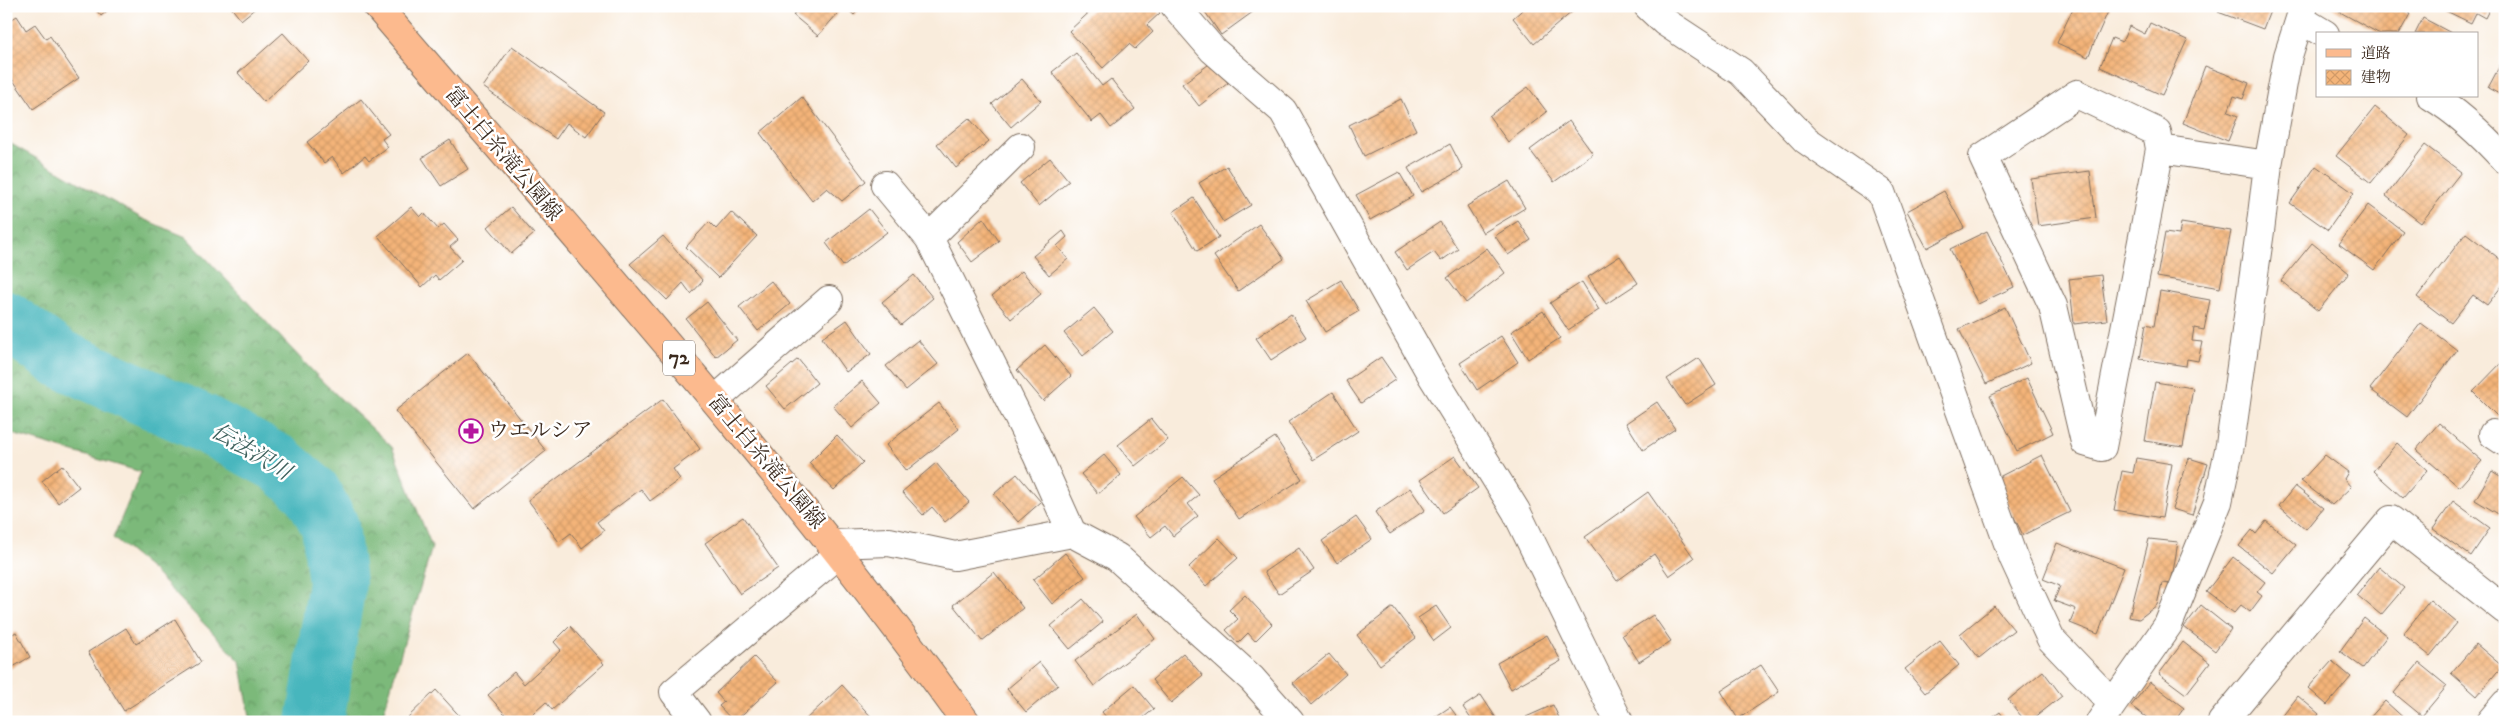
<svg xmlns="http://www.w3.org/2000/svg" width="2511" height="728" font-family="'IM FELL DW Pica','Noto Serif JP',serif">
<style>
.forest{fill:url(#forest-crowns);stroke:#5b724c}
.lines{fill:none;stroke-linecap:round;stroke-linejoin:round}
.river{stroke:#46b6bd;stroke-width:58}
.building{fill:url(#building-cross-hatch)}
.minor-casing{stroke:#7e6e60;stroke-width:30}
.primary-casing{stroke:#7e6e60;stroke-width:30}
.minor{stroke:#fff;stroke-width:28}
.primary{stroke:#fcba8e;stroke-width:28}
.labels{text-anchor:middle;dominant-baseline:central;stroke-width:5;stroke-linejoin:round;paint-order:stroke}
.shield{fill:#fff;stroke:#766a62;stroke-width:1}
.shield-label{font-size:20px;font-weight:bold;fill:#3b2a1e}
.street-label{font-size:21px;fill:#3b2a1e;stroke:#fff}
.poi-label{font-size:21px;fill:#3b2a1e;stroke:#fff;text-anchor:start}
.water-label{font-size:22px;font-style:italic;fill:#3f625e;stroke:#fff}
</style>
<defs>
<pattern id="forest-crowns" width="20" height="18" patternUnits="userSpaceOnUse" patternTransform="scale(1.25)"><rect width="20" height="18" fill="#7bb97a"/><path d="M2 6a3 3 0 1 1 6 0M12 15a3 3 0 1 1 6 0" fill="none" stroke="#669763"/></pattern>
<pattern id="building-cross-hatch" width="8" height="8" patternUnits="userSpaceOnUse" patternTransform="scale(1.25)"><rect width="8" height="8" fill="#f4b479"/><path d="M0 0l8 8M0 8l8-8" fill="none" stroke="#d29b68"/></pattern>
</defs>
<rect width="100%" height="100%" fill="#fff"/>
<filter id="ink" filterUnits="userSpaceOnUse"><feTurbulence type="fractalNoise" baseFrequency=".02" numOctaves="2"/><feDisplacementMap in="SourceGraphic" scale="10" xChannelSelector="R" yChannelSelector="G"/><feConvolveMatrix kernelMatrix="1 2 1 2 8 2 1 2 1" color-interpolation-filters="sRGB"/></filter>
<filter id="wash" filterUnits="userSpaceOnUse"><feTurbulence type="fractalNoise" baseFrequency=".0096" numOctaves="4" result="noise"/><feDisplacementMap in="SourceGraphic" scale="20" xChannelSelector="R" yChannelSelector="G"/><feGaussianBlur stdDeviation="1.12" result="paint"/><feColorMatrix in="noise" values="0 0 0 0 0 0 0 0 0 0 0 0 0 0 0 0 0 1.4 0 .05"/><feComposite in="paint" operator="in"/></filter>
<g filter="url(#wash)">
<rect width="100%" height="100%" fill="#f9ecdc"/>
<path class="forest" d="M6,141L143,219L186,237L323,382L392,447L432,547L383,714V722H251L240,661L152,570L113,538L141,472L6,432Z"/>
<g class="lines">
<path class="river" d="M6,320L59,358L205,424L278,463L312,492L330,526L337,583L315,722"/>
</g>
<g id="blocks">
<path class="building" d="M93,6H113L101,16Z
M230,6H258L241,20Z
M800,6H844L818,36L793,15Z
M844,6H862L854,15Z
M1096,6H1153L1160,13L1147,25L1153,32L1135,49L1129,44L1103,68L1069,31Z
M1201,6H1261L1221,35Z
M1527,6H1579L1534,44L1513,18Z
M2074,6L2110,7L2088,57L2057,43Z
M2220,6H2272L2263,29L2218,12Z
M2329,6H2396L2410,14L2399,34H2380Z
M2441,6H2491L2485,18L2476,13L2471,23L2440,8Z
M17,16L26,30L35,24L46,39L50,36L79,78L33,109L6,70V23Z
M2423,18L2453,34H2415Z
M2150,23L2187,40L2162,95L2100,67L2112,38L2122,42L2129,26L2145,34Z
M283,33L308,61L264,102L238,73Z
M512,46L604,112L586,137L567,123L556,139L483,87Z
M1076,53L1102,86L1111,79L1135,109L1111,128L1101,115L1092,122L1052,72Z
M2505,56V97L2488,88Z
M1212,62L1228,83L1199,106L1182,84Z
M2205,66L2249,83L2243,99L2234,96L2228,112L2238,116L2228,141L2183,123Z
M1022,79L1041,101L1011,127L992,104Z
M1528,87L1547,112L1508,142L1489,116Z
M802,97L866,181L842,201L827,188L812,201L760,133Z
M361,99L389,134L382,139L388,147L369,161L365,156L344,173L332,157L324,163L307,142Z
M1401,99L1416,130L1364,156L1349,125Z
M2375,107L2409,135L2371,183L2336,156Z
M969,118L989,141L956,168L937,144Z
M1569,121L1593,154L1554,182L1530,150Z
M450,140L468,169L441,186L422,158Z
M1450,144L1463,169L1421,192L1408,168Z
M2425,145L2461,172L2421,223L2386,196Z
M1050,158L1069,181L1039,206L1020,183Z
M1227,166L1251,205L1223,222L1199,183Z
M2316,166L2354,193L2328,230L2290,203Z
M2090,171L2096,218L2038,226L2031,179Z
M1399,172L1413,196L1370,220L1356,195Z
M1509,181L1525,208L1483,233L1467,206Z
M1944,191L1964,228L1927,248L1907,211Z
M1194,198L1219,237L1197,251L1173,212Z
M2368,205L2403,231L2374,270L2339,244Z
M411,207L420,217L424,213L438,229L444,224L458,240L450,247L462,260L439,280L435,275L422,287L378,236Z
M511,207L534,234L511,254L488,227Z
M869,209L887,232L843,266L826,243Z
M731,212L757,236L718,278L686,247L709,222L716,229Z
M983,218L999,241L972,262L957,242Z
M1518,221L1531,240L1508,255L1495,236Z
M1440,222L1458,249L1441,261L1434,252L1407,270L1395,252Z
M2181,223L2231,231L2220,288L2157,277L2165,233L2179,235Z
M1259,224L1284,259L1238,291L1214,256Z
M1063,231L1067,237L1057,246L1068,259L1049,275L1033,256Z
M1987,231L2014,287L1978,304L1950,249Z
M2466,233L2505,263V282L2487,305L2473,295L2451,323L2417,297Z
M663,236L703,281L691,294L683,283L667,300L630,264Z
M2312,243L2349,273L2318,311L2281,281Z
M1487,248L1505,273L1466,303L1447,278Z
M1620,256L1638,283L1606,304L1588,277Z
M1022,271L1041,294L1011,319L992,296Z
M914,275L933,298L901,325L882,302Z
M2101,275L2107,320L2074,324L2069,279Z
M1341,280L1359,311L1325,332L1306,301Z
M771,281L790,304L758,331L739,307Z
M1582,282L1599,310L1568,330L1550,303Z
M2160,291L2210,300L2204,330L2194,328L2192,341L2202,342L2198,361L2187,359L2186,366L2140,359L2146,324L2154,326Z
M707,302L737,340L716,357L686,319Z
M2005,307L2031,363L1986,384L1959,329Z
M1094,308L1113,331L1083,356L1064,333Z
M1543,311L1560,338L1528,359L1511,332Z
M1291,314L1306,337L1271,360L1256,338Z
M847,320L871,354L846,372L822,338Z
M2421,323L2457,350L2407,417L2370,389Z
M1501,336L1518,362L1477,390L1460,363Z
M918,340L938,364L906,390L886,366Z
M1045,345L1071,376L1043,401L1017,370Z
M468,353L546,451L474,509L395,411Z
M1381,357L1396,379L1361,403L1346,381Z
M1699,358L1716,385L1685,405L1667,379Z
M798,359L817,383L785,409L766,386Z
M2505,359V416L2501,420L2473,392Z
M2027,378L2053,433L2017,451L1990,396Z
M862,381L881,403L852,428L833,406Z
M2155,382L2193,388L2183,447L2145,441Z
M1333,392L1358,431L1313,460L1288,422Z
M663,399L700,449L673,469L680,479L650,501L641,489L597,522L604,531L582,548L571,533L559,542L528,500Z
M1657,402L1675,429L1643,450L1626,423Z
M939,403L959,429L906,471L886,445Z
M1151,419L1168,440L1135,466L1118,445Z
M2439,423L2482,461L2459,487L2416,450Z
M837,435L863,462L834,490L809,463Z
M1275,437L1302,479L1239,519L1212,478Z
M2397,443L2427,470L2403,498L2373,471Z
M1104,455L1121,475L1098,494L1081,474Z
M2042,455L2070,512L2023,535L1995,479Z
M2325,455L2348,472L2344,479L2351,487L2332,505L2301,481Z
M1455,456L1478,488L1443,513L1420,480Z
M2136,458L2172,464L2162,518L2114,510L2122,471L2133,473Z
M2189,458L2208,464L2192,515L2172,509Z
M936,463L969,502L945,522L932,507L923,515L902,492Z
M62,465L79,487L58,503L42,481Z
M2492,471L2505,479V518L2475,500Z
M1017,474L1041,502L1018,522L994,494Z
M1183,477L1199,495L1188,504L1198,516L1173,536L1165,526L1151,537L1134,517Z
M2295,486L2323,508L2306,529L2279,506Z
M1410,488L1425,510L1390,534L1375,512Z
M1648,492L1694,558L1669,576L1654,554L1617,581L1585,537Z
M2453,501L2490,528L2471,556L2433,529Z
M743,517L778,568L740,594L705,543Z
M1356,517L1372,539L1337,563L1322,541Z
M2266,521L2296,545L2273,573L2239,546L2252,530L2256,534Z
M1219,538L1238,558L1206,586L1189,567Z
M2149,539L2178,542L2171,584L2162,583L2157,605L2139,619L2129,617Z
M2057,543L2124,568L2098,634L2070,623L2076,609L2054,601L2060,586L2043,579Z
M1299,548L1314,570L1279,594L1264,572Z
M1065,553L1085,577L1052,604L1033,580Z
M2233,557L2265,582L2257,592L2262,596L2250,612L2241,605L2234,613L2206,592Z
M2379,567L2404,588L2381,615L2357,595Z
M994,572L1023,608L982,641L953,605Z
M1245,595L1272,624L1255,641L1248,633L1238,643L1226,630L1238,619L1229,610Z
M1083,599L1103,622L1070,649L1051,626Z
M2430,600L2457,623L2430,656L2403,634Z
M2201,605L2231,629L2215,651L2184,627Z
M1436,606L1451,628L1434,641L1418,618Z
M1994,606L2014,630L1979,658L1960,634Z
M1393,607L1416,638L1380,665L1357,635Z
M1137,614L1155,639L1094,686L1075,661Z
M1653,615L1671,641L1639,662L1622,635Z
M2364,618L2387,636L2363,668L2340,651Z
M175,619L201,662L124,711L88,652L126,628L136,644Z
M570,626L604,664L552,710L546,702L524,722H512L488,695L514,672L524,684L561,650L554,642Z
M16,632L30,657L6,671V638Z
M1547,635L1561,661L1511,689L1497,663Z
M1940,641L1959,665L1925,693L1905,669Z
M2183,642L2210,663L2186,694L2159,674Z
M2476,644L2502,666L2477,696L2451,673Z
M1183,653L1203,676L1171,703L1152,680Z
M1329,654L1346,674L1311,705L1293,683Z
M754,657L778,682L734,722L719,706L724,702L716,693Z
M2332,661L2351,677L2327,705L2308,688Z
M1039,662L1058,685L1026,712L1007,689Z
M2419,663L2447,686L2422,716L2394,693Z
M1761,665L1779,692L1738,719L1721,691Z
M2043,671L2062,696L2029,722H2026L2008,700Z
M2150,682L2184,708L2174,722H2153L2131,706Z
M842,685L876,722H803Z
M1134,685L1154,709L1138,722H1110L1102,712Z
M436,690L465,722H403Z
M1481,695L1496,718L1490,722H1473L1463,707Z
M2298,696L2319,714L2313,722H2278Z
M2385,701L2408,722H2366Z
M1553,705L1561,722H1529L1526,717Z
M1450,707L1461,722H1434L1432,719Z
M2000,712L2007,722H1987Z"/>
</g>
</g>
<g filter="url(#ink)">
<use href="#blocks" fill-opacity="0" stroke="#7e6e60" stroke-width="1"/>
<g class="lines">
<g class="minor-casing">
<path id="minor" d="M1175,6L1213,50L1283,111L1431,374L1516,511L1619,722
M1648,6L1665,22L1741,72L1806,140L1881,192L2013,557L2051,639L2112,703
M2300,19L2325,34
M2431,96C2458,112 2484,137 2505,160
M2160,149L2102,447L2085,442L2053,306L1983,157L2077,94L2157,132L2160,149L2268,165
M885,185L929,238L1037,455L1072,533
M929,238L1021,147
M715,400L829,300
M2493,434L2505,442
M834,544L889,542L955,556L1072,533L1117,557L1252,679L1290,722
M697,722L674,692L840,553
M2100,722L2168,625L2218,502L2230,445L2260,231L2268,165L2288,56L2304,6
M2222,722L2391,520L2505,610
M2490,722L2505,704"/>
</g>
<g class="primary-casing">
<path id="primary" d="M377,6C578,241 785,471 966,722"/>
</g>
<use href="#minor" class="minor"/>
<use href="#primary" class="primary"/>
</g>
</g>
<defs>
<g id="pharmacy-ring" transform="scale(1.25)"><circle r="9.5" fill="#fff" stroke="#b5179e" stroke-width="1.5"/><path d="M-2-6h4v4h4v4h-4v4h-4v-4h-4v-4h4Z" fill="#b5179e"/></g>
</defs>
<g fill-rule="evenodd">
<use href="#pharmacy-ring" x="471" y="431"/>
</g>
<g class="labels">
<rect class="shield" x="663" y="340.5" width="32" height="35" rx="4"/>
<g class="shield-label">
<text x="679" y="358">72</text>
</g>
<g class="street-label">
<text transform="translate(503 154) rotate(50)">富士白糸滝公園線</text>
<text transform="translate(766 462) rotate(50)">富士白糸滝公園線</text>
</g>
<g class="poi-label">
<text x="488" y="431">ウエルシア</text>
</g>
<g class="water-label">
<text transform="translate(251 452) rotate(31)">伝法沢川</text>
</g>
</g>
<rect width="2511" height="728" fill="none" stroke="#fff" stroke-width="25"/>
<rect x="2316" y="32" width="162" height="65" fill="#ffffff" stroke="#b1aaa5"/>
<rect x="2326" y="49" width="25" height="8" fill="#fcba8e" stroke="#b1aaa5"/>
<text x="2361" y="58" font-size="15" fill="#3b2a1e">道路</text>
<rect x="2326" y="70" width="25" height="15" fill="url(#building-cross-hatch)" stroke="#b1aaa5"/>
<text x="2361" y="82" font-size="15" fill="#3b2a1e">建物</text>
</svg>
